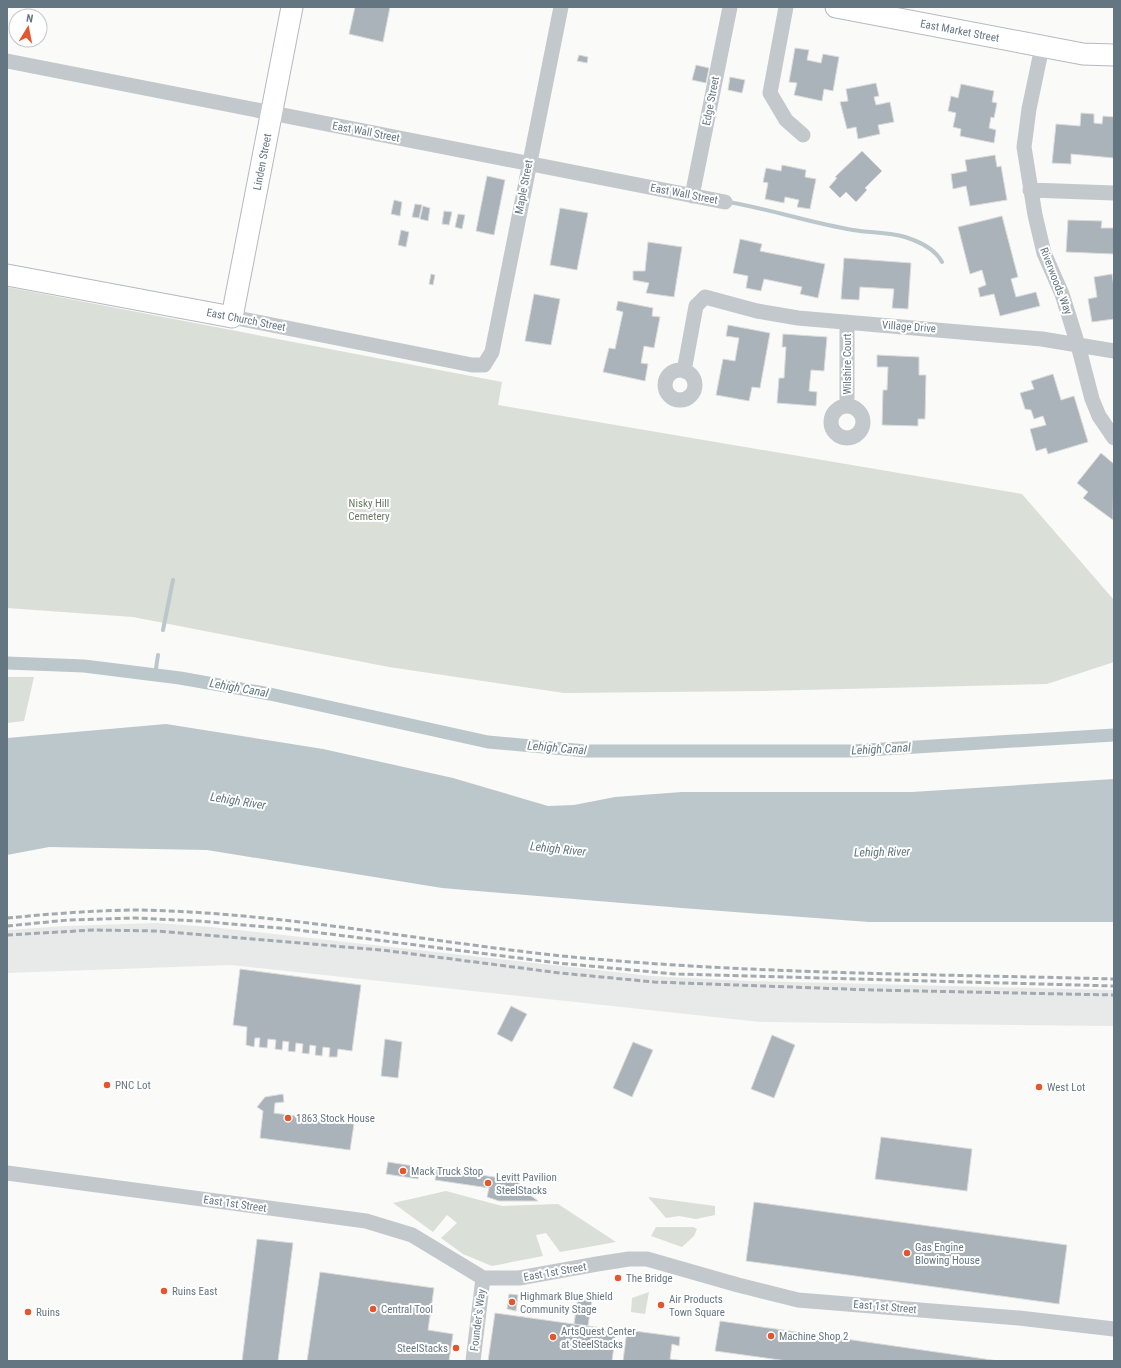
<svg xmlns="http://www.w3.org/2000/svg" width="1121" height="1368" font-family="'Roboto Condensed',sans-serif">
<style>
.built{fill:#e8e9e9}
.green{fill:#dadfd7}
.water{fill:#bbc7cb}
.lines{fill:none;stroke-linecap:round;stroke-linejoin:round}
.stream{stroke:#bbc7cb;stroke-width:4}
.canal{stroke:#bbc7cb;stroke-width:13}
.building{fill:#aab3b9;stroke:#dcdcda}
.secondary-casing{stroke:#b3babf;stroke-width:23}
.street{stroke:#c3c8cc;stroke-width:15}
.secondary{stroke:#fff;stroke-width:21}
.rail{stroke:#a2aab0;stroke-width:3;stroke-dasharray:6 3;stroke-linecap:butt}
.poi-dot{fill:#e4572e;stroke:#fff;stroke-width:1.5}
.labels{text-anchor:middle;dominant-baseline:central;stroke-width:4;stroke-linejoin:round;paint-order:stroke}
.street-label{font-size:11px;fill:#657683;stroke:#fff}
.park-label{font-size:11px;fill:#687a64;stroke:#fff}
.poi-label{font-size:11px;fill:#657683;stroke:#fff;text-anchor:start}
.water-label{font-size:12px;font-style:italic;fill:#60757c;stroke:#fff}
</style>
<rect width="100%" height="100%" fill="#fafaf8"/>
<path class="built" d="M157,923L211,927L651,976L748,981L1114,990V1026L760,1022L231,965L7,973V930L65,926Z"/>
<path class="green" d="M7,287L502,382L498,405L1022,494L1114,600V662L1047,684L762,691L564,693L389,667L133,617L7,608Z
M7,677H34L24,721L7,723Z
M446,1191L502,1206L558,1204L616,1242L560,1252L546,1233L536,1235L543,1256L492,1266L463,1254L441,1238L457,1223L447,1215L433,1232L393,1203Z
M648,1197L715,1206V1215L696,1219L679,1216L666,1218Z
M656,1227H693L697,1229L694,1236L682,1247L651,1236Z
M649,1292L645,1314L631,1312L632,1298Z"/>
<path class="water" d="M166,724L323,749L453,778L548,806L574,805L615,797L682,792H912L1114,779V922H869L682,908L442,888L207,850L49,847L7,855V738Z"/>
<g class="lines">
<path class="stream" d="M728,202C770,209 811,223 853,230C870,233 888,232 905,237C918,241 935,249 942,262
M163,630L173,580
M155,675L158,655"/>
<path class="canal" d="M7,663L84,666L180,678L270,694L488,742L586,751H851L1114,735"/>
</g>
<path class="building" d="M355,7H390L383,42L349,34Z
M795,48L809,50L807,60L821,63L823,54L839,57L833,91L824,89L822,101L794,95L797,83L789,82Z
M579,55L588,57L587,63L577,61Z
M696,65L709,68L706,83L692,80Z
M730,77L745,80L742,93L728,90Z
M876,83L879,96L874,97L876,105L890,102L894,122L878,125L880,134L858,139L856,127L847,129L840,102L848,101L846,89Z
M961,84L994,91L992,102L997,103L994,118L991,117L989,128L996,130L994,143L960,136L961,129L953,127L956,113L948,111L951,96L958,98Z
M1081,113L1094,114V123L1102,124L1103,116L1114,117V158L1071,154V164L1052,163L1056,124L1080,126Z
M862,151L882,171L865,188L867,190L856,202L846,192L840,198L829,187L837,178L835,177Z
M995,155L997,167L1001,166L1007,200L970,206L966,186L953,189L951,174L967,171L965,160Z
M782,165L806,170L805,177L816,179L810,209L797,207L799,200L785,197L784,203L765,199L768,183L763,182L766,168L781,171Z
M487,176L505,180L494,235L476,231Z
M394,200L402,202L400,216L391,214Z
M415,204L422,205L419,218L412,217Z
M423,206L430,208L428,221L420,219Z
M560,208L588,213L577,270L550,265Z
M444,211L452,212L449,225L442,224Z
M458,214L465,215L462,229L455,227Z
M1002,216L1018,277L1011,279L1016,297L1036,292L1040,306L1000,316L994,294L980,297L978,288L986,285L982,270L970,274L958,227Z
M1068,220L1102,221L1101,228H1114V254L1066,252Z
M401,230L409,232L406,247L398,245Z
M740,239L762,244L760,251L825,264L818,298L800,294L802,287L764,279L761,291L746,288L748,276L733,273Z
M648,242L682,247L674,297L646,293L649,283L633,280V271H645Z
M844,258L911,263L908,309L892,308L894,289L860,287L859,300L841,299Z
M431,274L435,275L433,285L429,284Z
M1112,274L1114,287V319L1092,322L1088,299L1097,297L1094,277Z
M534,294L560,299L551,345L525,341Z
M618,301L653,308L652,316L660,317L654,348L644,346L641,363L648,364L645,381L603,372L609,348L615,349L623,312L616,310Z
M728,325L770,333L760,388L752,387L749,401L716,395L723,359L735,361L739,338L726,336Z
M783,334L827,337L824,371L811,370L809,391L817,392L816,406L777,403L779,378H784L786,347H782Z
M877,355L919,357V375H926L925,419H918V426L882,425L883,390H887L888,367H877Z
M1053,374L1061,400L1074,396L1088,442L1048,454L1046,448L1036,451L1030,429L1046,425L1043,416L1034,419L1031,410L1025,409L1020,393L1034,389L1031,381Z
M1101,453L1114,464L1113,520L1083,498L1088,492L1077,483Z
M240,969L361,985L352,1051L338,1049L337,1057H329L330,1048L323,1047L322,1056L315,1055L316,1046L310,1045L309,1054L302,1053L303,1044L296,1043L295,1052L288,1051L289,1042L283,1041L282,1050L275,1049L276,1040L268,1039L267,1048L259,1047L260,1038H255L254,1047L246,1045L247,1027L233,1025Z
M511,1006L527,1014L512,1042L497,1034Z
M772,1035L795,1045L774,1098L751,1089Z
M385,1039L402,1042L398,1078L381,1076Z
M633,1042L653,1050L632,1097L613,1088Z
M283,1094L284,1102L275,1103L274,1113L354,1124L350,1150L260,1138L263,1111L257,1107L265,1097Z
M881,1137L972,1149L967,1191L875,1179Z
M388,1162L420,1167L418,1179L386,1174Z
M437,1168L519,1181V1185L526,1192L538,1201H499L487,1197L489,1188L435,1180Z
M754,1202L1067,1245L1059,1304L746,1261Z
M257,1239L293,1243L278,1361H242Z
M320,1272L434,1288L428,1330L453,1334L449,1361H307Z
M509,1294L518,1295L516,1311L507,1309Z
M578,1297L592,1299L588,1326L574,1324Z
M495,1313L616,1330L612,1361H488Z
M720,1321L999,1361H787L715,1351Z
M627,1330L680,1337L679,1346L672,1344L670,1359L685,1361H623Z"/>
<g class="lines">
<g class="secondary-casing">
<g id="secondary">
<path id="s1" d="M836,7L1083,54L1114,55"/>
<path id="s2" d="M7,275L232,317L292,7"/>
</g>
</g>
<path class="street" d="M786,7L770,93L786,120L803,135
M1042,47L1029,109L1024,147L1035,215L1044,253L1062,294L1078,345L1092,399L1099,416L1114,438
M7,61L725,202
M1030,190L1114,193
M692,196L730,7
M232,317L472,365H484L492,352L561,7
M665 385a15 15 0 1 1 30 0a15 15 0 1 1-30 0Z
M684,371L696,306L705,297L757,311L798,318L1042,339L1114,351
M831 422a16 16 0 1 1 32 0a16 16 0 1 1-32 0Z
M847,406V322
M7,1173L366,1221L412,1235L483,1278H519L597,1264L629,1259H647L738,1285L798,1300L1019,1318L1114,1329
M473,1361L483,1278"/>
<use href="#secondary" class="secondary"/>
<path class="rail" d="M7,918C51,914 96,910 141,910C282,913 422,941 562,956C745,974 930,974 1114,979
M7,926L68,920L135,918L198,921L290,929L558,963L674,974L1114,986
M7,935L94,930L157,931L382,950L560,973L654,982L873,990L1114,995"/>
</g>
<g class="poi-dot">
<circle cx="107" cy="1085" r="4"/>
<circle cx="1039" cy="1087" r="4"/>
<circle cx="288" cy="1118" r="4"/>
<circle cx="403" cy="1171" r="4"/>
<circle cx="488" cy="1183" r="4"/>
<circle cx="907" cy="1253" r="4"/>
<circle cx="618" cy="1278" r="4"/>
<circle cx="164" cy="1291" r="4"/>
<circle cx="512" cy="1302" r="4"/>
<circle cx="661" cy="1305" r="4"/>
<circle cx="373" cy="1309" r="4"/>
<circle cx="28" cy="1312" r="4"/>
<circle cx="771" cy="1336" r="4"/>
<circle cx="553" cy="1337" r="4"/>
<circle cx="456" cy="1348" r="4"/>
</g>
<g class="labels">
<g class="street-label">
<text stroke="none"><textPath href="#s1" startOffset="126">East Market Street</textPath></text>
<text transform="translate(711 101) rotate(-79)">Edge Street</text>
<text transform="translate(366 132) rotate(11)">East Wall Street</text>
<text stroke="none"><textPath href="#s2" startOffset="387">Linden Street</textPath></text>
<text transform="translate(524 187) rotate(-79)">Maple Street</text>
<text transform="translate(684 194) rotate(11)">East Wall Street</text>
<text transform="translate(1056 281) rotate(69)">Riverwoods Way</text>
<text transform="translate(246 320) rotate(11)">East Church Street</text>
<text transform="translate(909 327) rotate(4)">Village Drive</text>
<text transform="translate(847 364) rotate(-90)">Wilshire Court</text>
<text transform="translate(235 1204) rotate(8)">East 1st Street</text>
<text transform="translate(555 1272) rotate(-10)">East 1st Street</text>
<text transform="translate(885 1307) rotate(5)">East 1st Street</text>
<text transform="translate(478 1320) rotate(-83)">Founder's Way</text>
</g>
<g class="park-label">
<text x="369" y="503">Nisky Hill<tspan x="369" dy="13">Cemetery</tspan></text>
</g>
<g class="poi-label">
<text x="115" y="1085">PNC Lot</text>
<text x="1047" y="1087">West Lot</text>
<text x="296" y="1118">1863 Stock House</text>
<text x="411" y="1171">Mack Truck Stop</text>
<text x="496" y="1177">Levitt Pavilion<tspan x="496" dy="13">SteelStacks</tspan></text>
<text x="915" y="1247">Gas Engine<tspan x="915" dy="13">Blowing House</tspan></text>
<text x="626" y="1278">The Bridge</text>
<text x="172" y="1291">Ruins East</text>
<text x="520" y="1296">Highmark Blue Shield<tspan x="520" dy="13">Community Stage</tspan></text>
<text x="669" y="1299">Air Products<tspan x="669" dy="13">Town Square</tspan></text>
<text x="381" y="1309">Central Tool</text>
<text x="36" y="1312">Ruins</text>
<text x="561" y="1331">ArtsQuest Center<tspan x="561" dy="13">at SteelStacks</tspan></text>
<text x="779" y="1336">Machine Shop 2</text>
<text x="448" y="1348" text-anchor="end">SteelStacks</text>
</g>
<g class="water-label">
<text transform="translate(239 688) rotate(10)">Lehigh Canal</text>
<text transform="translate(557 748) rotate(5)">Lehigh Canal</text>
<text transform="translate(881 749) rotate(-3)">Lehigh Canal</text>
<text transform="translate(238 801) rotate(9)">Lehigh River</text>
<text transform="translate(558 849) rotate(6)">Lehigh River</text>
<text transform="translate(882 852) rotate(-1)">Lehigh River</text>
</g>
</g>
<rect width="1121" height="1368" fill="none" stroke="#657683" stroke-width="16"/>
<g transform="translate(28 28) rotate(10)"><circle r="19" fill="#ffffff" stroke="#c1c8cd"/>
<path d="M0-3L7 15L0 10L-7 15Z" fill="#e4572e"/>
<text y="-6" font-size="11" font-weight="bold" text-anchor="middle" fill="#657683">N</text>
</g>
</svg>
